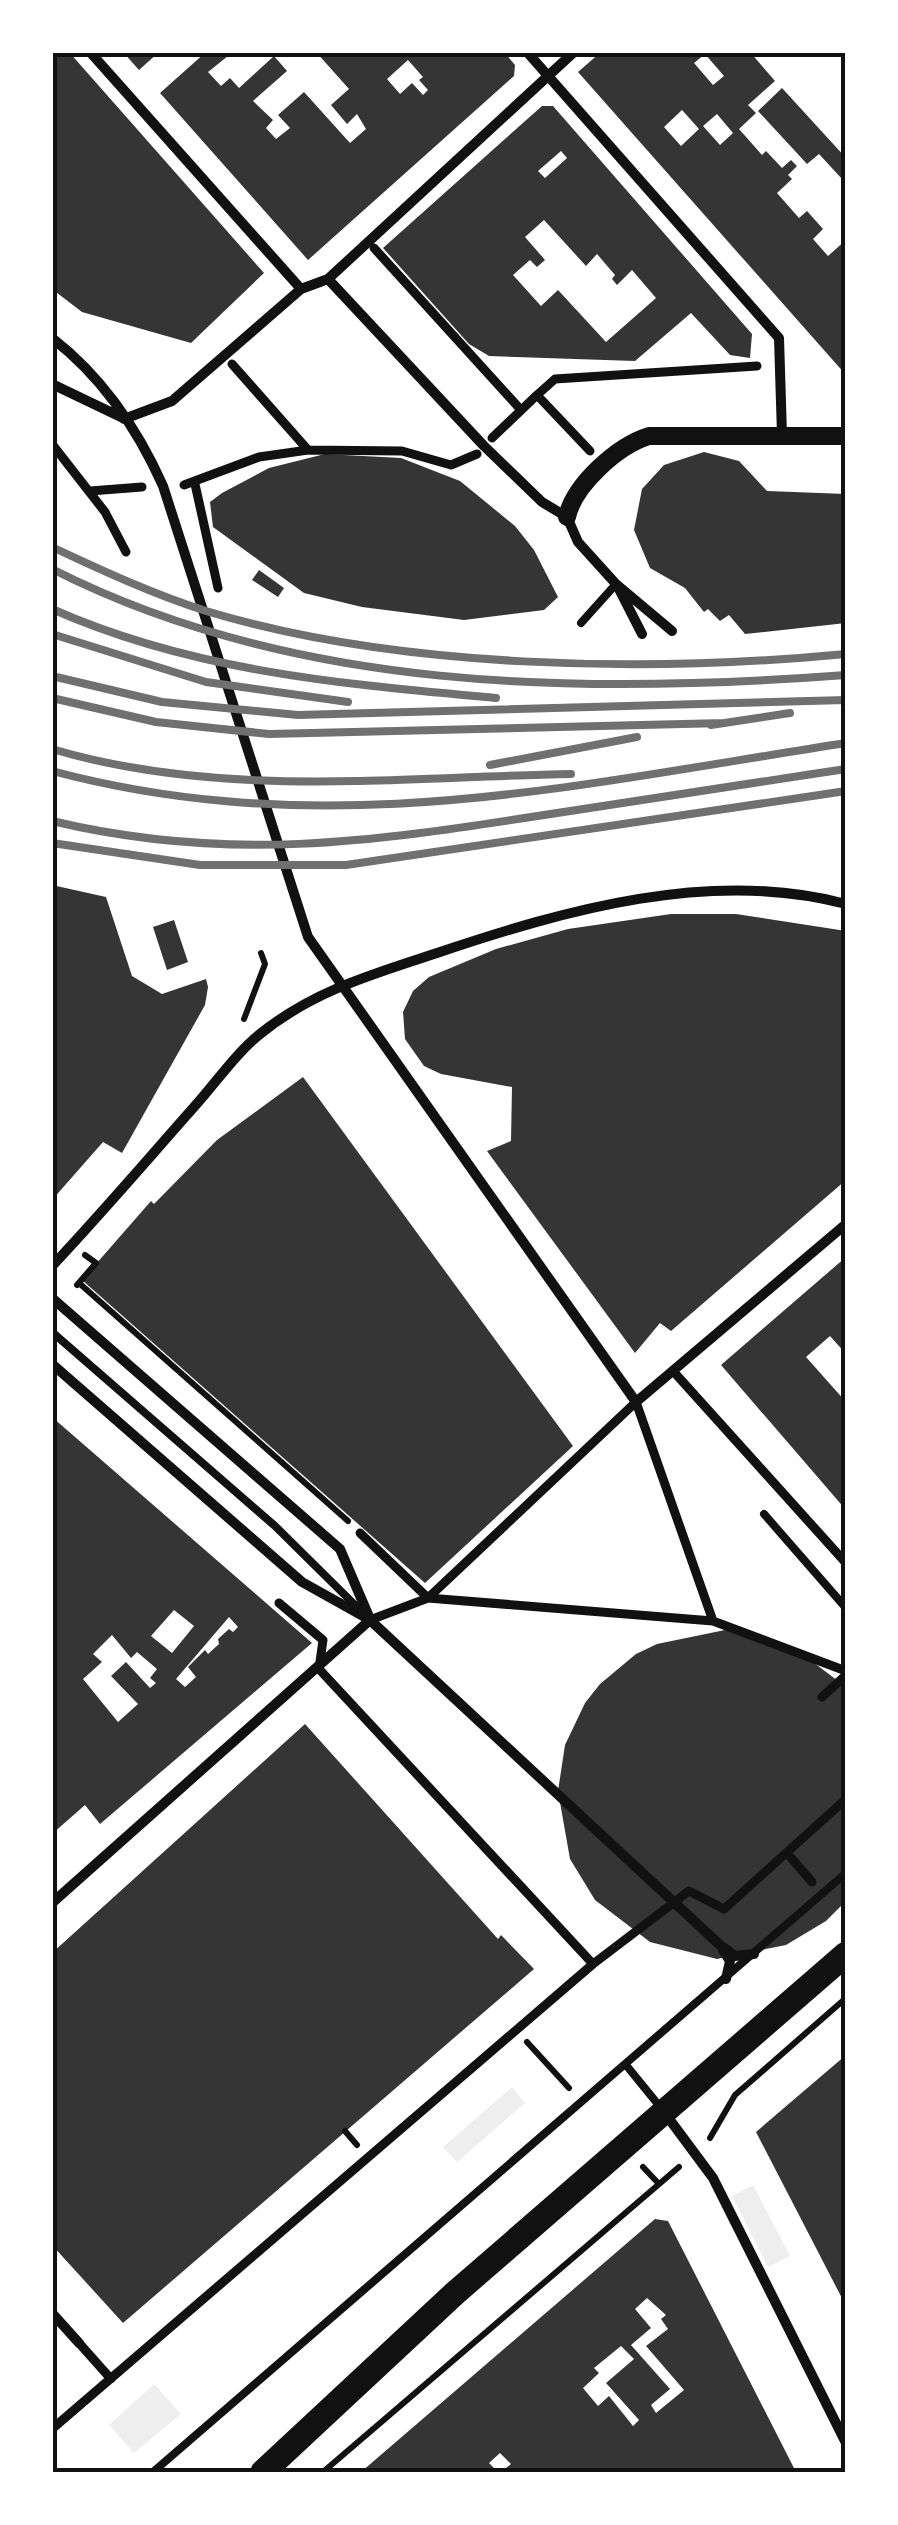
<svg xmlns="http://www.w3.org/2000/svg" width="898" height="2525" font-family="'Roboto Condensed',sans-serif">
<style>
.green{fill:#eee}
.building{fill:#353535;fill-rule:evenodd}
.lines{fill:none;stroke-linecap:round;stroke-linejoin:round}
.path{stroke:#111;stroke-width:6}
.service{stroke:#111;stroke-width:8}
.pedestrian{stroke:#111;stroke-width:9}
.minor{stroke:#111;stroke-width:10}
.tertiary{stroke:#111;stroke-width:18}
.primary{stroke:#111;stroke-width:25}
.rail{stroke:#707070;stroke-width:8}
.neatline{fill:none;stroke:#111;stroke-width:4}
</style>
<rect width="100%" height="100%" fill="#fff"/>
<path class="green" d="M512,2087L525,2103L457,2162L443,2147Z
M753,2185L790,2256L768,2267L732,2196Z
M154,2384L181,2414L134,2453L109,2425Z"/>
<path class="building" d="M52,52H69L264,273L191,343L82,312L52,289Z
M123,52H159L139,70Z
M206,52H233L208,72L221,86L230,78L239,88L274,56L287,71L253,101L273,120L266,128L276,139L290,128L278,115L304,92L350,143L366,129L357,114L347,124L331,105L349,89L316,52H504L515,65L514,76L308,260L160,93ZM408,60L423,77L419,80L428,90L423,95L412,83L400,94L387,79Z
M601,52H750L775,81L748,105L756,113L739,129L762,155L766,151L782,168L791,160L797,166L788,175L792,179L777,193L799,218L807,211L823,229L813,239L828,256L846,240V375L578,72ZM705,54L724,76L713,85L694,63ZM682,110L699,129L681,146L664,127ZM717,114L733,133L720,145L703,126Z
M782,88L846,158L842,179L819,154L807,164L758,111Z
M542,106H553L752,334L750,358L730,355L691,313L635,361L489,356L469,344L383,248ZM561,151L567,158L545,178L538,171ZM544,220L586,266L597,254L615,275L612,279L617,285L632,270L656,298L606,342L558,290L541,306L513,275L530,260L537,267L545,260L525,237Z
M704,452L739,461L767,491L846,494V623L745,634L729,615L720,621L708,609L704,612L685,588L650,568L634,530L642,489L664,465Z
M325,454L401,458L460,481L515,526L534,550L558,597L544,610L464,620L362,607L304,593L213,527L210,502L222,493L269,468Z
M259,570L284,588L278,597L252,580Z
M52,885L106,897L132,976L162,994L206,979L208,987L205,1005L122,1153L103,1142L52,1200Z
M671,914H736L846,931V1180L671,1331L660,1323L635,1353L487,1151L511,1141L512,1087L441,1074L424,1066L405,1039L403,1012L413,991L429,977L496,949L568,929Z
M174,920L188,962L167,970L153,927Z
M303,1077L573,1446L425,1583L82,1280L151,1201L154,1204L217,1140Z
M846,1257V1354L830,1336L806,1357L846,1402V1510L721,1365Z
M52,1417L312,1643L100,1824L85,1805L52,1834ZM174,1610L194,1626L172,1653L151,1636ZM229,1617L238,1627L233,1632L229,1629L218,1639L219,1644L208,1654L205,1650L188,1667L196,1677L185,1687L176,1679ZM112,1635L131,1658L137,1652L157,1669L150,1678L156,1683L150,1688L126,1662L111,1676L138,1704L118,1722L83,1679L102,1662L93,1654Z
M725,1630L793,1647L846,1687V1901L826,1921L786,1945L717,1959L650,1942L595,1900L570,1859L558,1791L565,1745L585,1703L600,1684L636,1654L657,1644Z
M305,1724L498,1939L501,1935L534,1969L123,2323L52,2245V1953Z
M846,2055V2306L756,2132Z
M655,2219L668,2221L796,2472H501L511,2464L500,2453L489,2463L498,2472H361ZM647,2298L666,2315L661,2319L668,2329L646,2346L684,2390L656,2413L651,2405L670,2389L631,2345L651,2328L635,2309ZM621,2346L634,2359L606,2383L639,2420L633,2426L609,2396L598,2406L583,2388L599,2373L594,2368Z"/>
<g class="lines">
<path class="path" d="M244,1019L265,964L261,953
M79,1283L348,1521
M77,1285L96,1263L85,1255
M527,2042L569,2088
M345,2131L357,2145
M710,2138L735,2095L846,1998
M643,2167L659,2184
M323,2472L679,2167"/>
<path class="service" d="M581,623L616,584
M52,1332L275,1526L363,1613
M764,1514L846,1608
M626,2065L661,2108
M153,2472L846,1873"/>
<path class="pedestrian" d="M374,248L521,410
M232,364L308,450
M537,395L555,379L757,366
M492,438L537,395L590,451
M52,444L105,512L126,552
M195,484L218,588
M184,485L259,457L308,450L402,451L451,465L477,454
M90,491L142,487
M673,1371L846,1563
M360,1533L428,1598L713,1621L846,1671
M279,1603L323,1640L319,1669L593,1964
M370,1620L428,1598L636,1402L713,1621
M822,1697L846,1675
M787,1853L812,1882
M79,2343L111,2379
M52,2429L593,1964L689,1891L724,1909L846,1799"/>
<path class="minor" d="M90,52L301,289
M527,52L779,338L782,435
M328,279L484,446L542,502L567,517L578,542L616,584L672,631
M52,338C101,376 138,430 163,486L308,937L636,1402L846,1224
M52,384L123,418
M124,419L172,401L301,289L328,279L574,52
M619,589L642,634
M52,1266C101,1214 147,1160 194,1107C215,1084 235,1054 260,1034C313,991 373,974 437,953C565,910 711,868 846,904
M52,1298L340,1549L370,1619
M52,1364L302,1582L370,1620L720,1945L735,1956L754,1954
M52,1903L370,1620
M723,1950L730,1961L726,1979
M664,2112L713,2178L846,2443
M52,2313L79,2343"/>
<path class="tertiary" d="M567,517C574,485 617,446 649,436H846"/>
<path class="primary" d="M263,2472L454,2294L846,1954"/>
<path class="rail" d="M52,547C103,571 153,594 206,611C398,669 647,673 846,654
M52,569C294,692 580,695 846,675
M52,609C194,672 344,684 496,698
M52,634L206,682L348,702
M52,676L162,702L298,715L846,700
M52,698L156,722L269,734L724,723
M711,725L790,713
M52,749C221,799 398,777 571,774
M490,765L637,737
M52,771C327,844 573,785 846,743
M52,821C228,863 370,842 544,815C644,800 745,784 846,769
M52,843L200,865H346L846,791"/>
</g>
<rect width="898" height="2525" fill="none" stroke="#ffffff" stroke-width="110"/>
<rect x="55" y="55" width="788" height="2415" class="neatline"/>
</svg>
